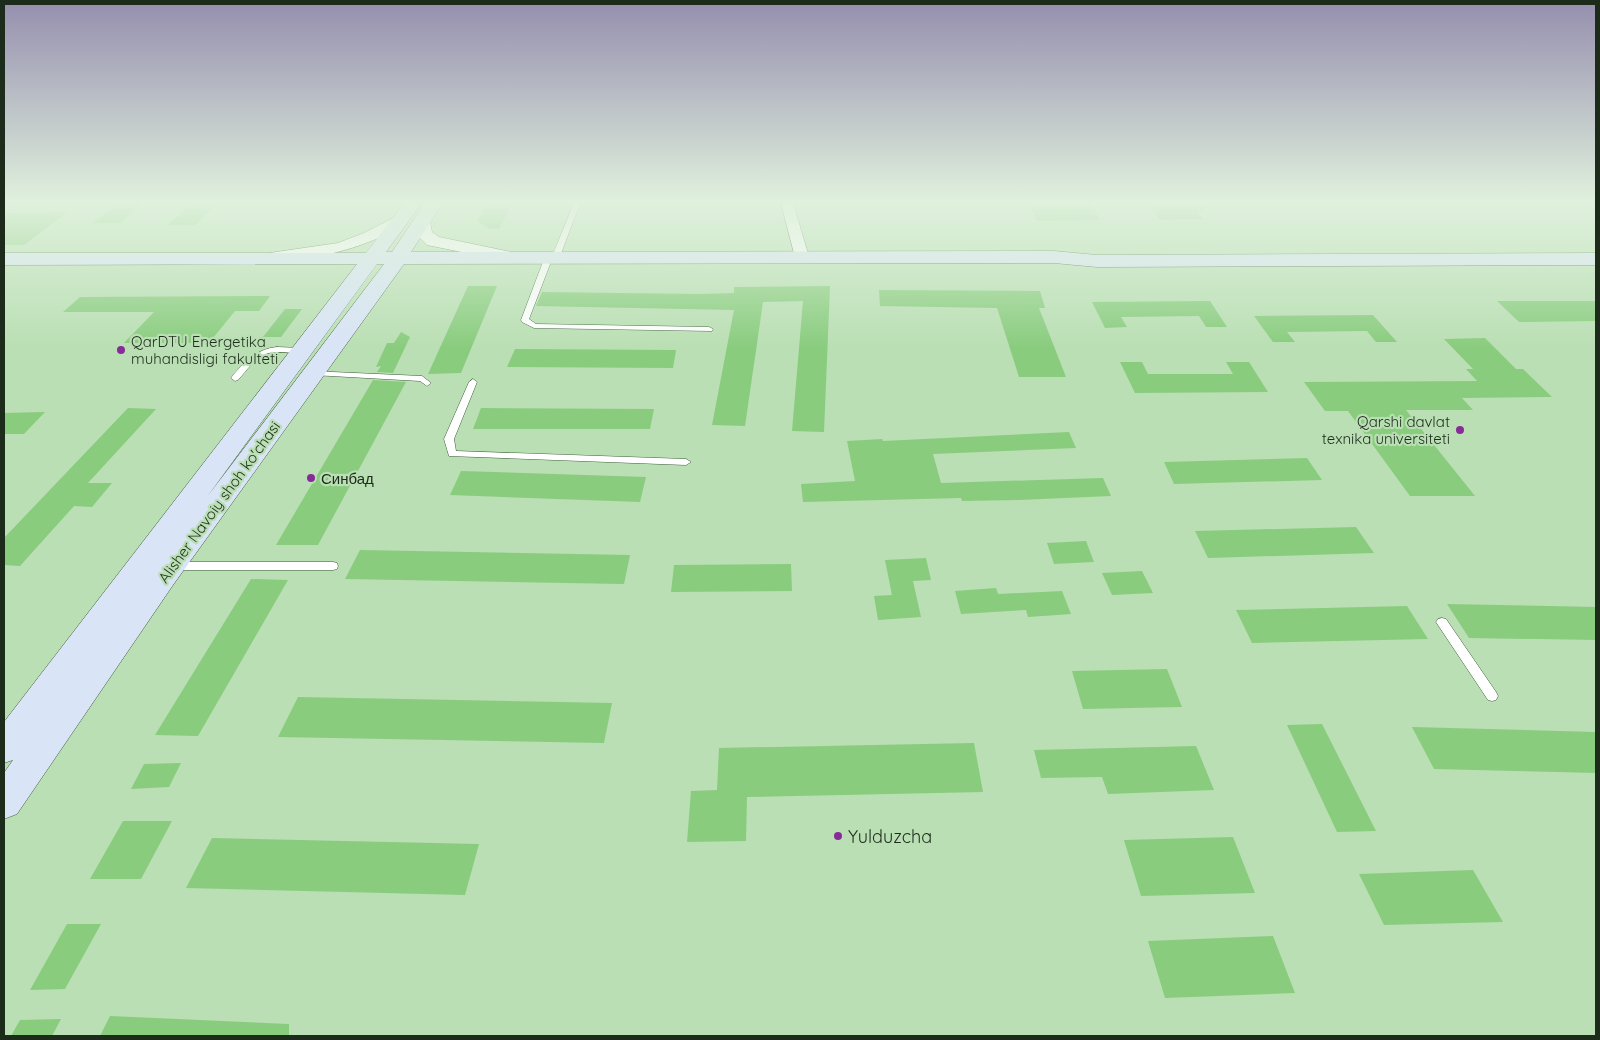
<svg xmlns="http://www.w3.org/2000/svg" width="1600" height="1040" font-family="Quicksand,sans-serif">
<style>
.building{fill:#89cc7e}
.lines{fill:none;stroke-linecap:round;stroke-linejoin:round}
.service-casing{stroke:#3d5d38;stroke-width:1}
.minor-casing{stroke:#3d5d38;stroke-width:1}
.tertiary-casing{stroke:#3d5d38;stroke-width:1}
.secondary-casing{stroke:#3d5d38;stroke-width:1}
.service{fill:#fff;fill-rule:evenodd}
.minor{fill:#fff;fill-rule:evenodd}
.tertiary{fill:#fff;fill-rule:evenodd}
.secondary{fill:#d9e4f7;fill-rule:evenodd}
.poi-dot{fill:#862b97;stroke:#badfb4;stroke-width:2}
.labels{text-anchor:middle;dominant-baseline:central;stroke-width:4.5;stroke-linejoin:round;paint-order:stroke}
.poi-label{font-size:15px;fill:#1d2b1b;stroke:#badfb4;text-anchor:start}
.street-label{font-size:15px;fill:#1d2b1b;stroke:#badfb4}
.near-poi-label{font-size:18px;fill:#1d2b1b;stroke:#badfb4;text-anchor:start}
</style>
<rect width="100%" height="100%" fill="#badfb4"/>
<path class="building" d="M118,203H144L120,223H93Z
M192,203H218L195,225H168Z
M487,203H512L499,229H490L477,221Z
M1092,205L1100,220L1037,221L1030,206Z
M1174,205H1210L1198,213L1203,219L1160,220L1150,206Z
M68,212L24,245H4V213Z
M468,286H497L461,373L428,374Z
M830,286L824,432L792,431L803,301L763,302L745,426L712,425L734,310L536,306L542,292L701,294L734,293V287Z
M879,290L1040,291L1045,308H1039L1066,377H1019L997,308L880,306Z
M270,296L259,311H235L209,343H124L154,312H63L80,297Z
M1210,301L1227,327H1206L1199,316L1121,317L1127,327L1105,328L1092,302Z
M1497,301H1596V321L1519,322Z
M285,309H302L281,337H263Z
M1373,315L1397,342H1376L1367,331L1287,332L1295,342H1273L1254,316Z
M401,332L410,337L393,373L377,372L381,366L376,367L387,343H394Z
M1485,338L1516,369H1523L1552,397L1462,398L1473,410H1406L1475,496H1410L1348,411H1325L1304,382L1477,381L1466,369H1473L1444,339Z
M515,349L676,350L673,368L507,367Z
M1120,362H1142L1148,374H1233L1226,362H1249L1268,392L1135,393Z
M373,380L406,382L318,545H276Z
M128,408L156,409L88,483H112L92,507L74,506L20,566L4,565V538Z
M481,408L654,409L650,429H473Z
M45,412L24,434H4V413Z
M1069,432L1076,448L933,454L941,483L1103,478L1111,496L1019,500L962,501L961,498L803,502L801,484L855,481L847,441L882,439L883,441Z
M1307,458L1322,480L1174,484L1164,462Z
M461,471L646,477L640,502L450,495Z
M1356,527L1374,553L1208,558L1195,531Z
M1086,541L1094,562L1054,564L1047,543Z
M360,550L630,555L624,584L345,579Z
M926,558L931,580L913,581L921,617L878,620L874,596L892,595L885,560Z
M791,564L792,591L671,592L674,565Z
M1142,571L1153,593L1112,595L1102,573Z
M251,579L288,580L198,736L155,735Z
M996,588L998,594L1062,591L1071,614L1028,617L1026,610L961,614L955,591Z
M1447,604L1596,607V640L1469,638Z
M1407,606L1428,639L1252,643L1236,610Z
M1167,669L1182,707L1083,709L1072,671Z
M298,697L612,703L604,743L278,737Z
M1322,724L1376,831L1337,832L1287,725Z
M1412,727L1596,732V773L1434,769Z
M974,743L983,792L747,797L746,841L687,842L691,791L717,790L719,748Z
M1196,746L1214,790L1108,794L1102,777L1041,778L1034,750Z
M181,763L169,787L131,789L144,764Z
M123,821H172L141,879H90Z
M1233,837L1255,893L1141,896L1124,840Z
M212,838L479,844L465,895L186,888Z
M1473,870L1503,922L1384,925L1359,874Z
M67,924H101L65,989L30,990Z
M1273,936L1295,993L1165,998L1148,941Z
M110,1016L289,1024V1036H100Z
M61,1019L52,1036H11L20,1020Z"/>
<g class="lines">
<g class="service-casing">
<path id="service" d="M574,203H580L559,259L555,261L552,259L529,319L536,324L709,327L713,329L712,331L534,328L522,322L521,320L544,259L548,257L551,259Z
M277,347L301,348L305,350C296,356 280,350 269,353C256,356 246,371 238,380L235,381L231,378C244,362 256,349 277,347Z
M310,371L422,376L431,383L427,386L420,381L313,375L309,373Z
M473,379L477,382L454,439L456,451L686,459L691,462L686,465L449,456L444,439L469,382Z
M174,562H333L337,563L338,566L337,569L333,570H174L170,569L169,566L170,563Z
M1442,618L1446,619L1496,692L1498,696L1496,700L1492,701L1488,700L1436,622L1438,619Z"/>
</g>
<g class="minor-casing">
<path id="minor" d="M781,203H793L809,257L807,260H797L795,257Z"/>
</g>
<g class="tertiary-casing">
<path id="tertiary" d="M401,214L407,216L409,219L407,222C366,249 324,257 276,262L270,261L267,257L270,253L276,252L338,243L364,233Z
M423,215L429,217L432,232L439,237L516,253L522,254L525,258L522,262L516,263L427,245L416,234L415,220L417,217Z"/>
</g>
<g class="secondary-casing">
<path id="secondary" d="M404,203H422L386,252H392L425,203H443L411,252L1054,251L1097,255L1596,253V265L1097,267L1054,263L404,264L173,585L17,814L4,819V773L13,760L4,763V722L357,264L4,265V253H366ZM377,264H384L207,497Z"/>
</g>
<use href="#service" class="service"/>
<use href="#minor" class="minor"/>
<use href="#tertiary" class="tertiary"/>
<use href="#secondary" class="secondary"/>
</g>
<linearGradient id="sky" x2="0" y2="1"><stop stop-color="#958eae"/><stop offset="0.58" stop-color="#e0f1dd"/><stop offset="1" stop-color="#e0f1dd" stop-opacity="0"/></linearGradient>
<rect width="1600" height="348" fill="url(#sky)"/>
<g class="poi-dot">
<circle cx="121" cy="350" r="5"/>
<circle cx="1460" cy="430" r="5"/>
<circle cx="311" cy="478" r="5"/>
<circle cx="838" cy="836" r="5"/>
</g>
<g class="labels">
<g class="poi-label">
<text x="131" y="341">QarDTU Energetika<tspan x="131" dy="17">muhandisligi fakulteti</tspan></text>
<text x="1450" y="421" text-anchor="end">Qarshi davlat<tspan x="1450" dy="17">texnika universiteti</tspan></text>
<text x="321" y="478">Синбад</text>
</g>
<g class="street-label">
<text transform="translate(219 502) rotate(-54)">Alisher Navoiy shoh ko'chasi</text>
</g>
<g class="near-poi-label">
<text x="848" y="836">Yulduzcha</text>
</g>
</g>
<rect width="1600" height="1040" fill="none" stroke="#1d2b1b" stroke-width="10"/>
</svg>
